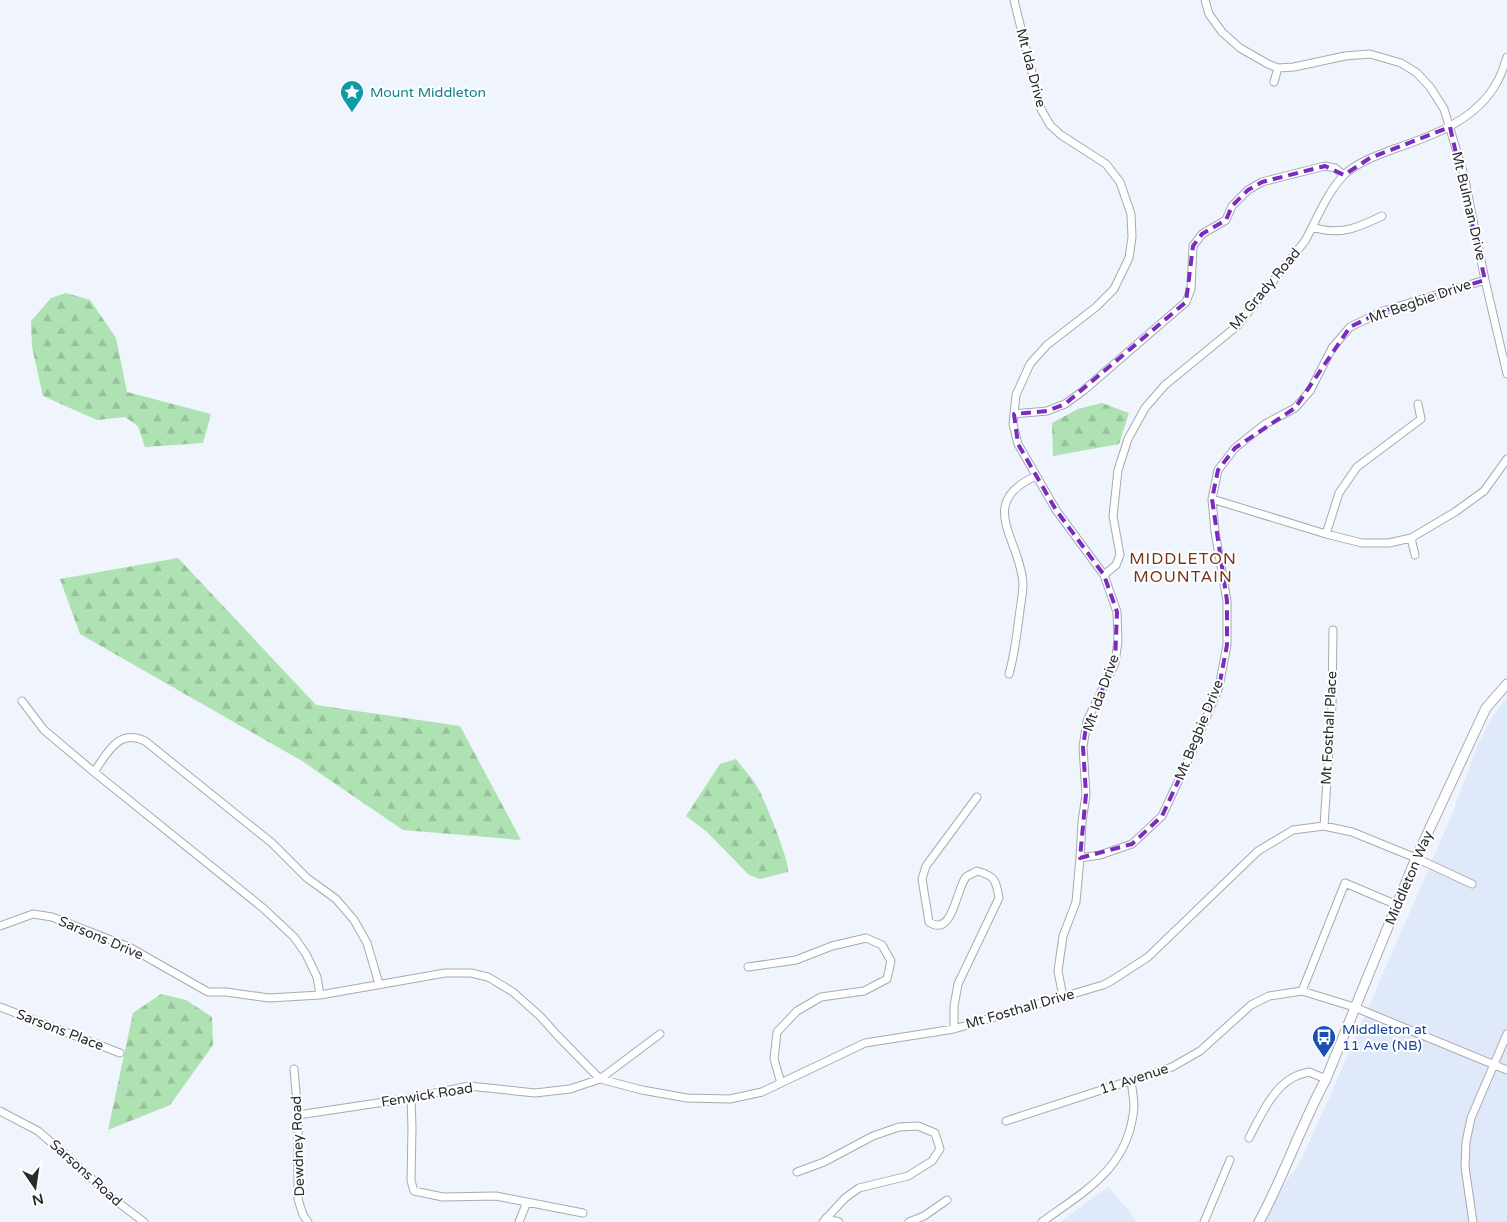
<svg xmlns="http://www.w3.org/2000/svg" width="1507" height="1222" font-family="'Varela Round',sans-serif">
<style>
.built{fill:#e0e9f9}
.forest{fill:url(#forest-firs)}
.lines{fill:none;stroke-linecap:round;stroke-linejoin:round}
.minor-casing{stroke:#a6aab3;stroke-width:9}
.tertiary-casing{stroke:#a6aab3;stroke-width:11}
.minor{stroke:#fff;stroke-width:7}
.tertiary{stroke:#fff;stroke-width:9}
.marked{fill:none;stroke:#7b2cbf;stroke-width:4;stroke-dasharray:10 6;stroke-linejoin:round}
.labels{text-anchor:middle;dominant-baseline:central;stroke-width:4;stroke-linejoin:round;paint-order:stroke}
.street-label{font-size:14px;fill:#292b2e;stroke:#fff}
.culture-label{font-size:14px;fill:#0d838f;stroke:#fff;text-anchor:start}
.transit-label{font-size:14px;fill:#164399;stroke:#fff;text-anchor:start}
.quarter-label{font-size:16px;letter-spacing:1px;fill:#753515;stroke:#fff}
</style>
<defs>
<pattern id="forest-firs" width="22" height="20" patternUnits="userSpaceOnUse" patternTransform="scale(1.25)"><rect width="22" height="20" fill="#afe2b2"/><path d="M5 1l3.5 6h-7zM16 11l3.5 6h-7z" fill="#97c299"/></pattern>
</defs>
<rect width="100%" height="100%" fill="#eff4fd"/>
<path class="built" d="M1507,697V1222H1264L1287,1180L1298,1166L1330,1096L1451,817L1478,744L1490,720Z
M1108,1187L1138,1222H1060Z"/>
<path class="forest" d="M66,293L90,300L116,338L127,392L211,414L203,443L145,447L138,426L125,417L97,420L43,396L32,347L31,321L51,298Z
M1102,403L1129,413L1119,444L1053,456L1052,423L1078,409Z
M178,558L316,705L460,726L521,840L403,830L302,761L80,634L60,579Z
M736,759C743,768 752,778 758,788C764,799 790,862 788,872L760,879L749,875L706,831L686,816L720,764Z
M161,994L186,1000L212,1017L213,1045L170,1105L108,1130L133,1013Z"/>
<g class="lines">
<g class="minor-casing">
<path id="minor" d="M1014,0L1041,109L1050,125L1061,135L1106,164L1120,182L1131,214L1132,237L1129,258L1114,289L1096,307L1047,345L1030,364L1016,395L1014,414L1013,424L1018,444L1056,510L1104,575L1117,612L1118,641L1115,663L1087,721L1083,747L1086,795L1082,822L1080,858L1076,902L1063,936L1058,971L1063,997
M1205,0L1209,14L1222,32L1240,48L1268,64L1278,68L1294,67L1345,56L1370,54L1401,63L1417,73L1430,87L1444,109L1464,175L1485,280L1507,374
M1274,82L1278,68
M1312,227C1340,236 1357,228 1382,216
M1014,414L1047,411L1065,404L1083,391L1186,302L1191,289L1193,246L1202,234L1226,220L1232,206L1248,190L1262,182L1325,166L1335,168L1344,175
M1212,499L1326,534L1362,543H1389L1411,538L1455,512L1484,491L1507,459
M1326,534L1339,493L1357,467L1421,419L1418,404
M1411,538L1415,555
M1104,575L1116,565L1120,555L1113,516L1118,470L1128,439L1145,408L1165,385L1237,326L1305,241C1317,219 1326,194 1344,175C1356,163 1378,155 1394,149C1432,136 1477,120 1497,82C1502,74 1504,65 1507,57
M1009,674C1015,653 1017,632 1020,610C1021,602 1023,592 1023,584C1021,540 975,503 1036,476
M22,701L44,730L94,772L263,908L294,937L306,954L317,977L320,995
M94,772C107,754 118,728 145,741L272,843L307,878L336,899L354,920L367,943L379,984
M1324,826L1332,705L1333,630
M1080,858L1100,855L1132,844L1162,816L1190,756L1219,687L1227,645V601L1215,532L1212,499L1218,470L1235,448L1265,424L1295,408L1310,391L1332,348L1350,327L1383,311L1485,280
M0,926L33,914L52,917L129,947L208,992H226L269,998L320,995L445,973H471L488,977L513,992L540,1016L557,1035L600,1079L642,1090L687,1098L730,1099L762,1092L865,1043L954,1029L1103,985L1111,981L1148,957L1258,851L1293,830L1324,826L1352,832L1416,858L1472,884
M748,967L796,960L832,946L866,938L882,945L891,961L887,979L864,991L821,997L797,1011L777,1032L774,1059L781,1083
M1302,991L1345,883L1397,905
M0,1007L120,1053
M954,1029V1006L958,984L999,898C996,880 995,876 977,871C974,873 968,875 966,877C956,889 953,938 929,922L922,879L926,866L977,797
M294,1069L298,1115V1199L303,1215L308,1222
M411,1098L412,1128L411,1181L414,1191L443,1197L496,1196L583,1213
M0,1111L38,1131L67,1156L115,1200L144,1222
M298,1115L411,1098L469,1086L535,1093L570,1089L600,1079L660,1034
M1006,1121L1172,1067L1200,1051L1251,1005L1269,996L1302,991L1354,1007L1507,1070
M1249,1138C1259,1119 1273,1087 1294,1077C1298,1075 1304,1073 1309,1072L1326,1079
M797,1172L824,1162L873,1136L899,1127L918,1126L935,1133L940,1149L932,1161L908,1176L859,1188L845,1198L823,1222
M826,1218L839,1222
M519,1222L527,1202
M909,1222L924,1216L947,1200
M1042,1222C1086,1190 1129,1168 1134,1107C1134,1099 1132,1089 1131,1080
M1204,1222L1230,1160
M1473,1222L1465,1167L1466,1142L1471,1118L1507,1034"/>
</g>
<g class="tertiary-casing">
<path id="tertiary" d="M1259,1222C1284,1176 1301,1125 1326,1079L1416,858L1486,708L1507,684"/>
</g>
<use href="#minor" class="minor"/>
<use href="#tertiary" class="tertiary"/>
</g>
<path class="marked" d="M1450,127L1485,280L1383,311L1350,327L1295,408L1235,448L1218,470L1212,499L1227,601V645L1219,687L1190,756L1162,816L1132,844L1080,858L1086,794L1083,747L1087,721L1115,663L1117,612L1104,575L1056,510L1018,444L1014,414L1047,411L1065,404L1186,302L1193,246L1202,234L1226,220L1232,206L1248,190L1262,182L1325,166L1344,175L1370,158Z"/>
<defs>
<g id="sight-pin" transform="scale(1.25)"><path d="M0 17L-7.5 6A9.5 9.5 0 1 1 7.5 6Z" fill="#0f9aa8" stroke="#fff"/><path d="M0-6L1.8-2.2L6-1.7L2.9 1.2L3.7 5.4L0 3.3L-3.7 5.4L-2.9 1.2L-6-1.7L-1.8-2.2Z" fill="#fff"/></g>
<g id="bus-pin" transform="scale(1.25)"><path d="M0 17L-7.5 6A9.5 9.5 0 1 1 7.5 6Z" fill="#1a4fb4" stroke="#fff"/><path d="M-5-6H5V4H4V6H2V4H-2V6H-4V4H-5ZM-3.5-4V0h7V-4ZM-3.5 1.2v1.5H-2V1.2ZM2 1.2v1.5H3.5V1.2Z" fill="#fff"/></g>
</defs>
<g fill-rule="evenodd">
<use href="#sight-pin" x="352" y="92"/>
<use href="#bus-pin" x="1324" y="1037"/>
</g>
<g class="labels">
<g class="street-label">
<text transform="translate(1031 68) rotate(75)">Mt Ida Drive</text>
<text transform="translate(1469 206) rotate(77)">Mt Bulman Drive</text>
<text transform="translate(1265 289) rotate(-50)">Mt Grady Road</text>
<text transform="translate(1420 301) rotate(-19)">Mt Begbie Drive</text>
<text transform="translate(1101 693) rotate(-70)">Mt Ida Drive</text>
<text transform="translate(1329 728) rotate(-87)">Mt Fosthall Place</text>
<text transform="translate(1199 730) rotate(-68)">Mt Begbie Drive</text>
<text transform="translate(1409 878) rotate(-67)">Middleton Way</text>
<text transform="translate(101 938) rotate(23)">Sarsons Drive</text>
<text transform="translate(1020 1009) rotate(-16)">Mt Fosthall Drive</text>
<text transform="translate(60 1030) rotate(21)">Sarsons Place</text>
<text transform="translate(1134 1079) rotate(-18)">11 Avenue</text>
<text transform="translate(427 1095) rotate(-9)">Fenwick Road</text>
<text transform="translate(298 1146) rotate(-92)">Dewdney Road</text>
<text transform="translate(86 1173) rotate(42)">Sarsons Road</text>
</g>
<g class="culture-label">
<text x="370" y="92">Mount Middleton</text>
</g>
<g class="transit-label">
<text x="1342" y="1029">Middleton at<tspan x="1342" dy="16">11 Ave (NB)</tspan></text>
</g>
<g class="quarter-label">
<text x="1183" y="559">MIDDLETON<tspan x="1183" dy="18">MOUNTAIN</tspan></text>
</g>
</g>
<g transform="translate(35 1187) rotate(167)" stroke="#ffffff" stroke-width="4" paint-order="stroke">
<path d="M0-4L9 19L0 12L-9 19Z" fill="#292b2e"/>
<text y="-8" font-size="14" font-weight="bold" text-anchor="middle" fill="#292b2e">N</text>
</g>
</svg>
